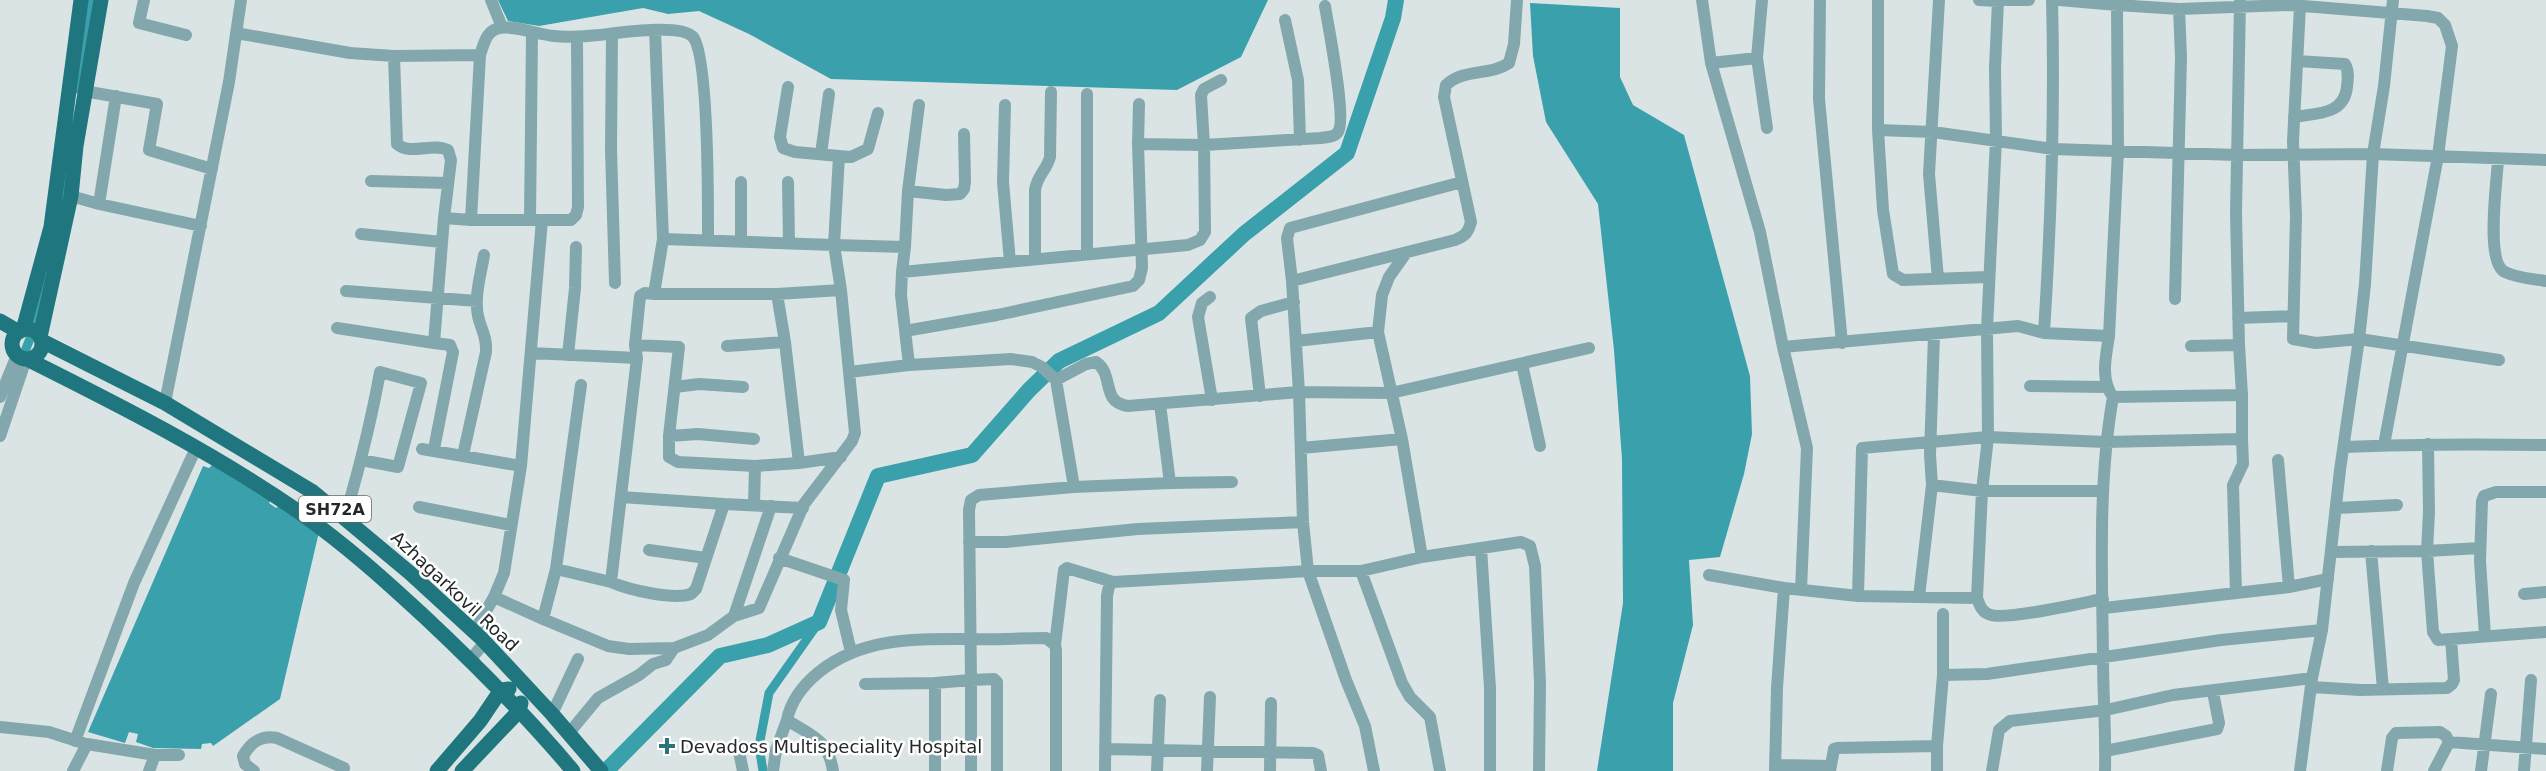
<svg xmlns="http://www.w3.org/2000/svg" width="2546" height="771" font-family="'DejaVu Sans',sans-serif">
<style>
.water{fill:#3aa0ac}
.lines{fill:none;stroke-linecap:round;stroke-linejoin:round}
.canal{stroke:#3aa0ac;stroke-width:9}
.river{stroke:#3aa0ac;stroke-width:16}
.minor{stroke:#82a8ad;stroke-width:12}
.major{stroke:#1f767f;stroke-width:15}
.poi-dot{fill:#2b747c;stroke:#fff;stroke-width:2}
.labels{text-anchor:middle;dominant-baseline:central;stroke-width:5;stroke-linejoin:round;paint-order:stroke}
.shield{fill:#fff;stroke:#666868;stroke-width:1.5}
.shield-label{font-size:16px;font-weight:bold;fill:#252828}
.street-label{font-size:18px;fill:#252828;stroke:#fff}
.poi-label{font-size:18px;fill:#252828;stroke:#fff;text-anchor:start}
</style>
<rect width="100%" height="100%" fill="#dbe4e5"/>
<path class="water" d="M498,0H1268L1241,57L1177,90L831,79L749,34L699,11L668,14L643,8L539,26L508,21Z
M1530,3L1620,8V77L1633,105L1684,135L1750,376L1752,434L1744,474L1720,557L1689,560L1693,625L1673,703V771H1597L1623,603L1622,459L1614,350L1598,204L1546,122L1533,56Z
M214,463L271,499L269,503L276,508L280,505L319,532L280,699L213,746L211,743L202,744L201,749L153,748L136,742L138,734L129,732L125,743L88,732L203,466L209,468Z"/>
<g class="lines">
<path class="canal" d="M76,89L92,0
M61,211L65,180
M20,364L31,336L45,280
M763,771L759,746L769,693L819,622"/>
<path class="river" d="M606,771L720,656L768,645L819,622L878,476L972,455L1029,390L1059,361L1159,313L1244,234L1347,153L1393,18L1396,0"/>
<path class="minor" d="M144,0L139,23L186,35
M491,0L502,27
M1702,0L1711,63L1760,232L1783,347L1807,448L1801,590
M1762,0L1757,58L1767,128
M1820,0L1819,99L1842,343
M1878,0V130
M1998,0H2029
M2059,0L2117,5L2118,151L2109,336C2106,356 2100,379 2113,397C2098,482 2102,570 2103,657C2103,695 2106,733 2105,771
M2118,0L2117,5L2179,9L2291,5L2427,16L2438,18L2445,25L2452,46L2438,156L2384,445
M2300,6L2293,141L2296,216L2293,339L2316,343L2359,339L2499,360
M1285,20L1298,80L1300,140
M655,30L663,239L654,294H777L841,290
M236,33L350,53L394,56L480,55C484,44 486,30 500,28C514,25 539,35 554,36C569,38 584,36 599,35C618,33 681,23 693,37C709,56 708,207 708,240
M612,34L611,150L615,283
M394,56L397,144C411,156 432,142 448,150L451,160L444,218L471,220
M1711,63L1757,58
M788,87L780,137L783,148L795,152L839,156
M84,91L157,104L149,150L212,169
M1087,94V254
M1005,105L1003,182L1010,262
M878,113L868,149L851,157L839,156L834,245L905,247L902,272L1188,245L1200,240L1205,232L1204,145L1321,138C1327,137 1335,137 1338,132C1347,120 1328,25 1325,6
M2294,117C2317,113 2344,115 2347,87C2348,79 2349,71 2345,64L2297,61
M1138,144L1139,104
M821,154L829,94
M2498,160C2497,181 2485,263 2505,272C2517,278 2533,279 2546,281
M371,181L448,183
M741,182V242
M788,182L789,243
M908,191L946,195L960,194L964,189L965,182L964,134
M71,196L99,204L201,226
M99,204L116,96
M530,220L532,33
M542,220H571L576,215L578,207L577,37
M361,234L442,242
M905,247L908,191L919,105
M1406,253L1389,277L1382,295L1378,332L1402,439L1422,557
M1035,259V190C1037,175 1047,170 1050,157L1051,92
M1988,277L1903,280L1893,274L1883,210L1878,130L1933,132L2053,149L2237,155L2373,154L2546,160
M1938,279L1929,174L1939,0
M1292,281L1455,240C1465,236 1468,233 1471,222L1444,97L1446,85C1464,68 1490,76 1509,63L1514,44L1517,0
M346,291L477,301
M654,294L645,293L640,296L635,345L679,347L669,436V457L678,462L755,466L799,463
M777,294L785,342L799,463L841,457
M1210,297L1202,303L1198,317L1212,400
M2175,299L2181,57L2179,9
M2238,318L2292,316
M337,328L434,343L444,218
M905,331L997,315L1133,286L1139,280L1142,268L1138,144L1204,145L1201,95L1204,89L1221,80
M2044,333C2051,222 2055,111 2052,0
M1296,341L1378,332
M2239,345L2236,213L2240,2
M727,346L785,342
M1783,347L2018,326L2044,333L2109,336
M531,353L637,358
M568,355L575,288L576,247
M1522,364L1540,446
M909,365L1011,359L1032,362L1042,367L1056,380L1086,364L1096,362C1115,375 1100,402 1128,406L1299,392L1292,281L1287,238L1290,228L1462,182
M849,372L909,365L901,295L902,272
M2030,386L2106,387
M675,387L699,384L743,387
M1260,396L1251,318L1261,311L1294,302
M0,397L17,355
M2113,397L2242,395
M165,403L229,82L241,0
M0,436L26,359
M669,436L698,434L754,439
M2344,447C2411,444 2479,444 2546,445
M1301,448L1402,439
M422,449L521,466
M434,449L453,352L450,345L434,343
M463,455L486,352C487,336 481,330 478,316C474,296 481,274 484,255
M2278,460L2289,587
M1170,483L1232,482
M1932,485L1982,491H2103
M1074,487L1170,483L1160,404
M621,497L724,504
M754,505L755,466
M419,507L511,525
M2337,508L2397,505
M345,517C359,469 371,422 380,372L421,383L398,467L361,460
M969,542H1006L1138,529L1303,522
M1481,548L1490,688V771
M649,550L706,558
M2371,551L2383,689
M2331,552L2427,551L2429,512L2428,444
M779,558L844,580L841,610L851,652
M556,569L581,385
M1361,571L1402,683L1410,697L1430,717L1440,771
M1709,575L1784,588
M611,582C629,590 673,600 691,594L696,589L724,504L803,508
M2236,593L2233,485L2243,464L2242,439
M2524,594L2546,592
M1858,596L1862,448L1988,437L2105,442L2242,439V395L2239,345L2191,346
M494,597L543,619L556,569L611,582L637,358L635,345
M1919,597L1932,485L1930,455L1934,335
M1977,598L1982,491L1988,437L1987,329L1996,139L1995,68L1998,1L1979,0
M2104,608L2289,587L2328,579
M734,616L771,506
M543,619L608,646L629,649L674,648
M474,632L494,597L504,573L521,466L542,220H471L480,55
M2485,636L2480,561L2482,501L2484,496L2496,492H2546
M2451,639L2438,640L2433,632L2427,551L2480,548
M1055,645L1064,570L1067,568L1113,582
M470,660L485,642
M1943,675L1987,674L2221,640L2322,630
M865,684L935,683
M2312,687L2360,690L2447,688L2452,684L2454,680L2451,639L2546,632
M552,714L578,659
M0,727L49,732L83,743
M569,733L598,698L639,675L653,664L666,660L674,648L708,635L734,616L759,608L804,504L852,441L855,433L841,290L834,245L663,239
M75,741L134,583L196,448
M738,747L743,771
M1105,749L1313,753L1318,755L1321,771
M2105,751L2217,729L2219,723L2213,692
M155,755H179
M1776,765L1831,766
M73,771L87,744L155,755L149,771
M254,771L245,764L243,756C251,742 261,735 277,738L344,768
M773,771L776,750L787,720
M833,771C828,739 812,736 787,720C791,700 803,685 819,672C863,637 915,639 968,639C994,640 1020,638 1046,638L1055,645L1056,650V771
M935,771V683L971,680L969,510L971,500L979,495L1074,487L1056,380
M971,771V680L994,679L997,682V771
M1105,771L1107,596L1109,586L1113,582L1308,571H1361L1422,557L1521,542L1530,546L1535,566L1540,684L1539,771
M1157,771L1160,700
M1207,771L1210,697
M1270,771L1271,703
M1374,771L1365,726L1346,680L1308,571L1303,522L1299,392L1391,393L1589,348
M1775,771L1777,688L1784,588L1858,596L1977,598C1980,606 1982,613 1991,615C2007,620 2082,603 2103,599
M1830,771L1834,749L1837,748L1937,746
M1937,771V746L1943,675V614
M1992,771L1999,730L2010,721L2106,710L2173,695L2312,678
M2300,771L2312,678L2322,630L2340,470L2359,339L2365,284L2373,154L2384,86L2393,0
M2387,771L2392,738L2396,733L2440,732L2446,736L2449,742
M2434,771L2449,742L2546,749
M2481,771L2491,694
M2524,771L2531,680"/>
<path class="major" d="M0,321L19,332
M12 344a15 15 0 1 1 30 0a15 15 0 1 1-30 0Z
M23,330L51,227L81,0
M40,337L71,196L76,146L101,0
M42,341L165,403L313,492L410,573L482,639L552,714L601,771
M29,360C121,406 214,453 299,512C345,544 387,582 428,620C479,668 528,717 573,771
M437,771L480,721L501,690L509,689
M462,771L519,711L521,703"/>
</g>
<path class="poi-dot" d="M664 737h6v6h6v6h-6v6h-6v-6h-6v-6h6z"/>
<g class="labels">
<rect class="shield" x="299" y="496" width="72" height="26" rx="4.5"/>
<g class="shield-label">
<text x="335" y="509">SH72A</text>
</g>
<g class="street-label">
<text transform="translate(455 591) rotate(43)">Azhagarkovil Road</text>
</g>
<g class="poi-label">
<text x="680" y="746">Devadoss Multispeciality Hospital</text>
</g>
</g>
</svg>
